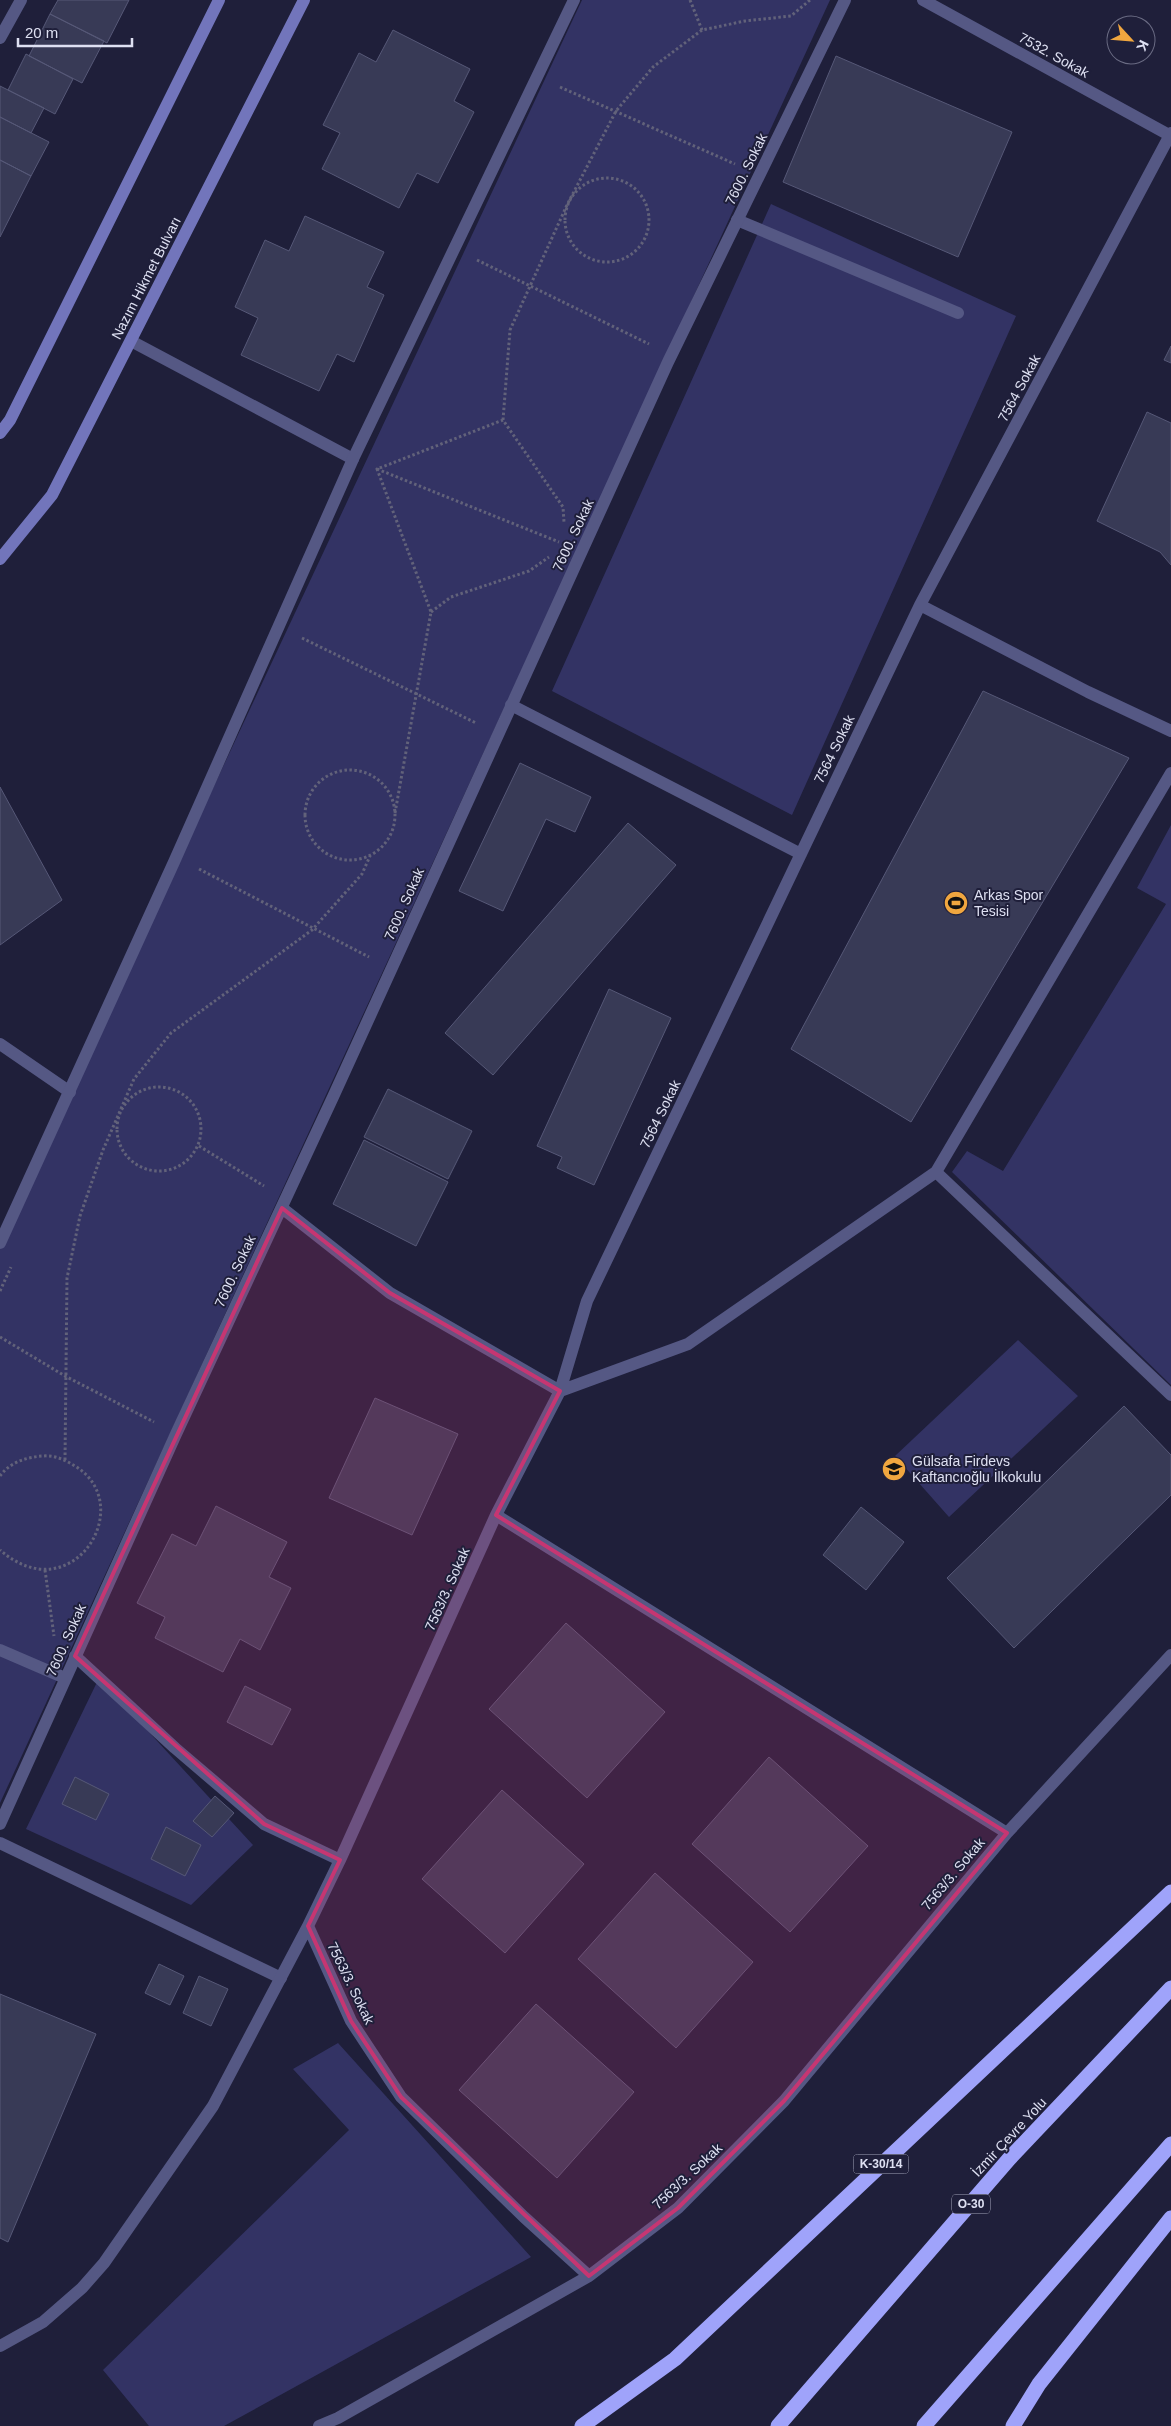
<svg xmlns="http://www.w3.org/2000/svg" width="1171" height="2426" font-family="Arial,sans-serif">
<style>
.green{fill:#333364}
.building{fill:#383a56;stroke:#565877}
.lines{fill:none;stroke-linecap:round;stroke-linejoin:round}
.path{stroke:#62627a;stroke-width:3;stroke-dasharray:2.5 2.5;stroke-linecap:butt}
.lane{stroke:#555884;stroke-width:12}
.street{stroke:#555884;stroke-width:12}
.secondary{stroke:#7275bb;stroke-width:12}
.highway{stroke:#9fa3fa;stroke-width:15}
.marked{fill:#c63672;fill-opacity:0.2;stroke:#c63672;stroke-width:4;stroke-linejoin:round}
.labels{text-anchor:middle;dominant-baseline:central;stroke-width:4;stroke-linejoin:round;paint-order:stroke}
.shield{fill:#1f1f3a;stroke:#a5a6bb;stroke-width:1}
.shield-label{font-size:12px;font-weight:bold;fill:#dee0f2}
.street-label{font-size:14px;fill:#dee0f2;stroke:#1f1f3a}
.poi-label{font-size:14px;fill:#dee0f2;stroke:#1f1f3a;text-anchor:start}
</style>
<rect width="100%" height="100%" fill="#1f1f3a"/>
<path class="green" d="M582,0H830L0,1803V1243Z
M771,204L1016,316L792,815L552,691Z
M1171,825V1385L952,1172L967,1151L1003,1171L1166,904L1137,888Z
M1018,1340L1078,1396L949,1517L895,1456Z
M99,1678L253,1845L191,1905L26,1829Z
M338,2043L531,2257L224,2426H149L103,2370L349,2130L293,2069Z"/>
<path class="building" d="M58,0H129L107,43L50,14Z
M50,14L104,41L82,83L29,56Z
M393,30L470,69L454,101L474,112L438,183L417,173L399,208L322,169L340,133L323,125L359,53L376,62Z
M26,54L73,79L55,114L8,90Z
M836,56L1012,132L958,257L783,182Z
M0,86L44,108L31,133L0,117Z
M0,117L49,142L31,176L0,160Z
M0,160L31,176L0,237Z
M305,216L384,252L367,287L384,295L354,362L337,354L319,391L241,355L258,318L235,307L265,240L289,251Z
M1171,346V363L1164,360Z
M1147,412L1171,423V565L1160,552L1097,521Z
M983,691L1129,758L911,1122L791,1049Z
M520,763L591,797L575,832L546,819L503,911L459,891Z
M0,787L62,900L0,945Z
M628,823L676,865L493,1075L445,1033Z
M609,989L671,1018L594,1185L557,1168L562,1157L537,1146Z
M388,1089L472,1131L448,1179L364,1137Z
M364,1140L448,1182L416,1246L333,1204Z
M375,1398L458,1434L412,1535L329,1498Z
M1124,1406L1171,1455V1495L1014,1648L947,1578Z
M216,1506L287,1542L269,1577L291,1588L260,1650L240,1639L223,1672L155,1638L165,1617L137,1603L172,1534L196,1546Z
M861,1507L904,1542L866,1590L823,1555Z
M566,1623L665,1712L587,1798L489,1709Z
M245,1686L291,1709L272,1745L227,1722Z
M769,1757L868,1846L790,1932L692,1844Z
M75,1777L109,1794L96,1820L62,1804Z
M502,1790L584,1864L505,1953L422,1879Z
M215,1796L234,1813L212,1837L193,1821Z
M166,1827L201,1845L185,1876L151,1859Z
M655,1873L753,1962L676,2048L578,1959Z
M159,1964L184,1976L170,2005L145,1993Z
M199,1976L228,1989L211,2026L183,2013Z
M0,1994L96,2034L8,2242L0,2238Z
M536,2004L634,2092L557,2178L459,2090Z"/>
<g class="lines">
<path class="path" d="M690,0L702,30
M560,87L735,164
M565 220a42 42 0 1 1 84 0a42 42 0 1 1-84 0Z
M477,260L649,344
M503,420L510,330L567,205L616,111L653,67L702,30L745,21L791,16L810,0
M377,469L559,542
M431,612L451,597L529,571L549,557
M302,638L476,723
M305 815a45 45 0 1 1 90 0a45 45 0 1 1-90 0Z
M395,813L431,612L377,469L503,420L563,507L564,522
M199,869L369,957
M117 1129a42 42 0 1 1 84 0a42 42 0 1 1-84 0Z
M199,1146L264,1186
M0,1291L11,1267
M0,1337L65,1376L154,1422
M65,1460L67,1278L80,1216L103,1150L134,1079L171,1033L312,930L362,874L370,856
M0,1476C10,1462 27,1457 43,1456C55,1455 65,1460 75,1466C139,1505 72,1613 0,1550
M45,1570L54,1636"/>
<path class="lane" d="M737,220L958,313
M131,341L353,459
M0,1044L70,1092
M0,1843L281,1978"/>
<path class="street" d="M923,0L1171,136
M0,38L21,0
M920,605L1088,692L1171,731
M511,705L801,854
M936,1172L1171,1395
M282,1208L390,1293L560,1391L496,1515L340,1860L308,1926L351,2021L401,2097L524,2217L589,2276L678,2208L784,2101L1007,1833
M0,1243L174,862L353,459L574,0
M560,1391L587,1301L920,605L1171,133
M560,1391L688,1344L936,1172L1171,773
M496,1515L1007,1833L1171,1655
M0,1650L65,1678
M75,1656L175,1748L264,1824L340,1860
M0,1824L176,1434L333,1097L668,362L845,0
M0,2346L43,2322L82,2288L104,2263L213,2106L308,1926
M319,2426L338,2418L589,2276"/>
<path class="secondary" d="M0,433L10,420L219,0
M0,559L52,495L304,0"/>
<path class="highway" d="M582,2426L675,2359L1171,1892
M778,2426L1009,2159L1171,1988
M924,2426L1171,2144
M1013,2426L1039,2384L1171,2218"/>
</g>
<path class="marked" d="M282,1208L390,1293L560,1391L496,1515L1007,1833L784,2101L678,2208L589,2276L401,2097L351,2021L308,1926L340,1860L264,1824L75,1656Z"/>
<defs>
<g id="stadium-disc" transform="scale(1.25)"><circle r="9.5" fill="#f0a63f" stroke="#1f1f3a"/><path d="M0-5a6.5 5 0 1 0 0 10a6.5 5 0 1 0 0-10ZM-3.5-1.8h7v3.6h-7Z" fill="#111"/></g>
<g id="school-disc" transform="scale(1.25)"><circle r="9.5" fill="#f0a63f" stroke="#1f1f3a"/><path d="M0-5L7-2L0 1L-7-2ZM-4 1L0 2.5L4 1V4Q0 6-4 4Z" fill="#111"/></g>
</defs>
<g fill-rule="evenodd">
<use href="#stadium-disc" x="956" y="903"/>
<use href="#school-disc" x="894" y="1469"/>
</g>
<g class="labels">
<g class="shield">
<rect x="853.5" y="2154.5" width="55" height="19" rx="4"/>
<rect x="952" y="2194.5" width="38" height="19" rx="4"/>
</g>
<g class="shield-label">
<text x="881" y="2164">K-30/14</text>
<text x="971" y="2204">O-30</text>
</g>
<g class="street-label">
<text transform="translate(1054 55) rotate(29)">7532. Sokak</text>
<text transform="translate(746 169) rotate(-64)">7600. Sokak</text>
<text transform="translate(146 278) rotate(-63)">Nazım Hikmet Bulvarı</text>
<text transform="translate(1019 388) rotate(-62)">7564 Sokak</text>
<text transform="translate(573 535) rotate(-65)">7600. Sokak</text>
<text transform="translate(834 749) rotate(-64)">7564 Sokak</text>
<text transform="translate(404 904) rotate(-66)">7600. Sokak</text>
<text transform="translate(660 1114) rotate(-64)">7564 Sokak</text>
<text transform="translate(235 1271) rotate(-65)">7600. Sokak</text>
<text transform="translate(447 1589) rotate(-66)">7563/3. Sokak</text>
<text transform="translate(66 1640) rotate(-66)">7600. Sokak</text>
<text transform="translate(953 1874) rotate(-50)">7563/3. Sokak</text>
<text transform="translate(351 1983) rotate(64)">7563/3. Sokak</text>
<text transform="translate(1009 2137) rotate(-47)">İzmir Çevre Yolu</text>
<text transform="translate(687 2176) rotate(-43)">7563/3. Sokak</text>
</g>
<g class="poi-label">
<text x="974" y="895">Arkas Spor<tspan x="974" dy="16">Tesisi</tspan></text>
<text x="912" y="1461">Gülsafa Firdevs<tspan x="912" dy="16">Kaftancıoğlu İlkokulu</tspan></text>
</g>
</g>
<g transform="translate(1131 40) rotate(116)"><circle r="24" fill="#1f1f3a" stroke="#6b6c84"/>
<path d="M0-4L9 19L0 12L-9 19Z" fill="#f0a63f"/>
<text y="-8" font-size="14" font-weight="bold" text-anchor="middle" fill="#dee0f2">K</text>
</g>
<path d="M18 38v8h114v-8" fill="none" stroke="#dee0f2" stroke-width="2.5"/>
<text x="25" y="38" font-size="15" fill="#dee0f2" stroke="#1f1f3a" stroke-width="4" paint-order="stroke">20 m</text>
</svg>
